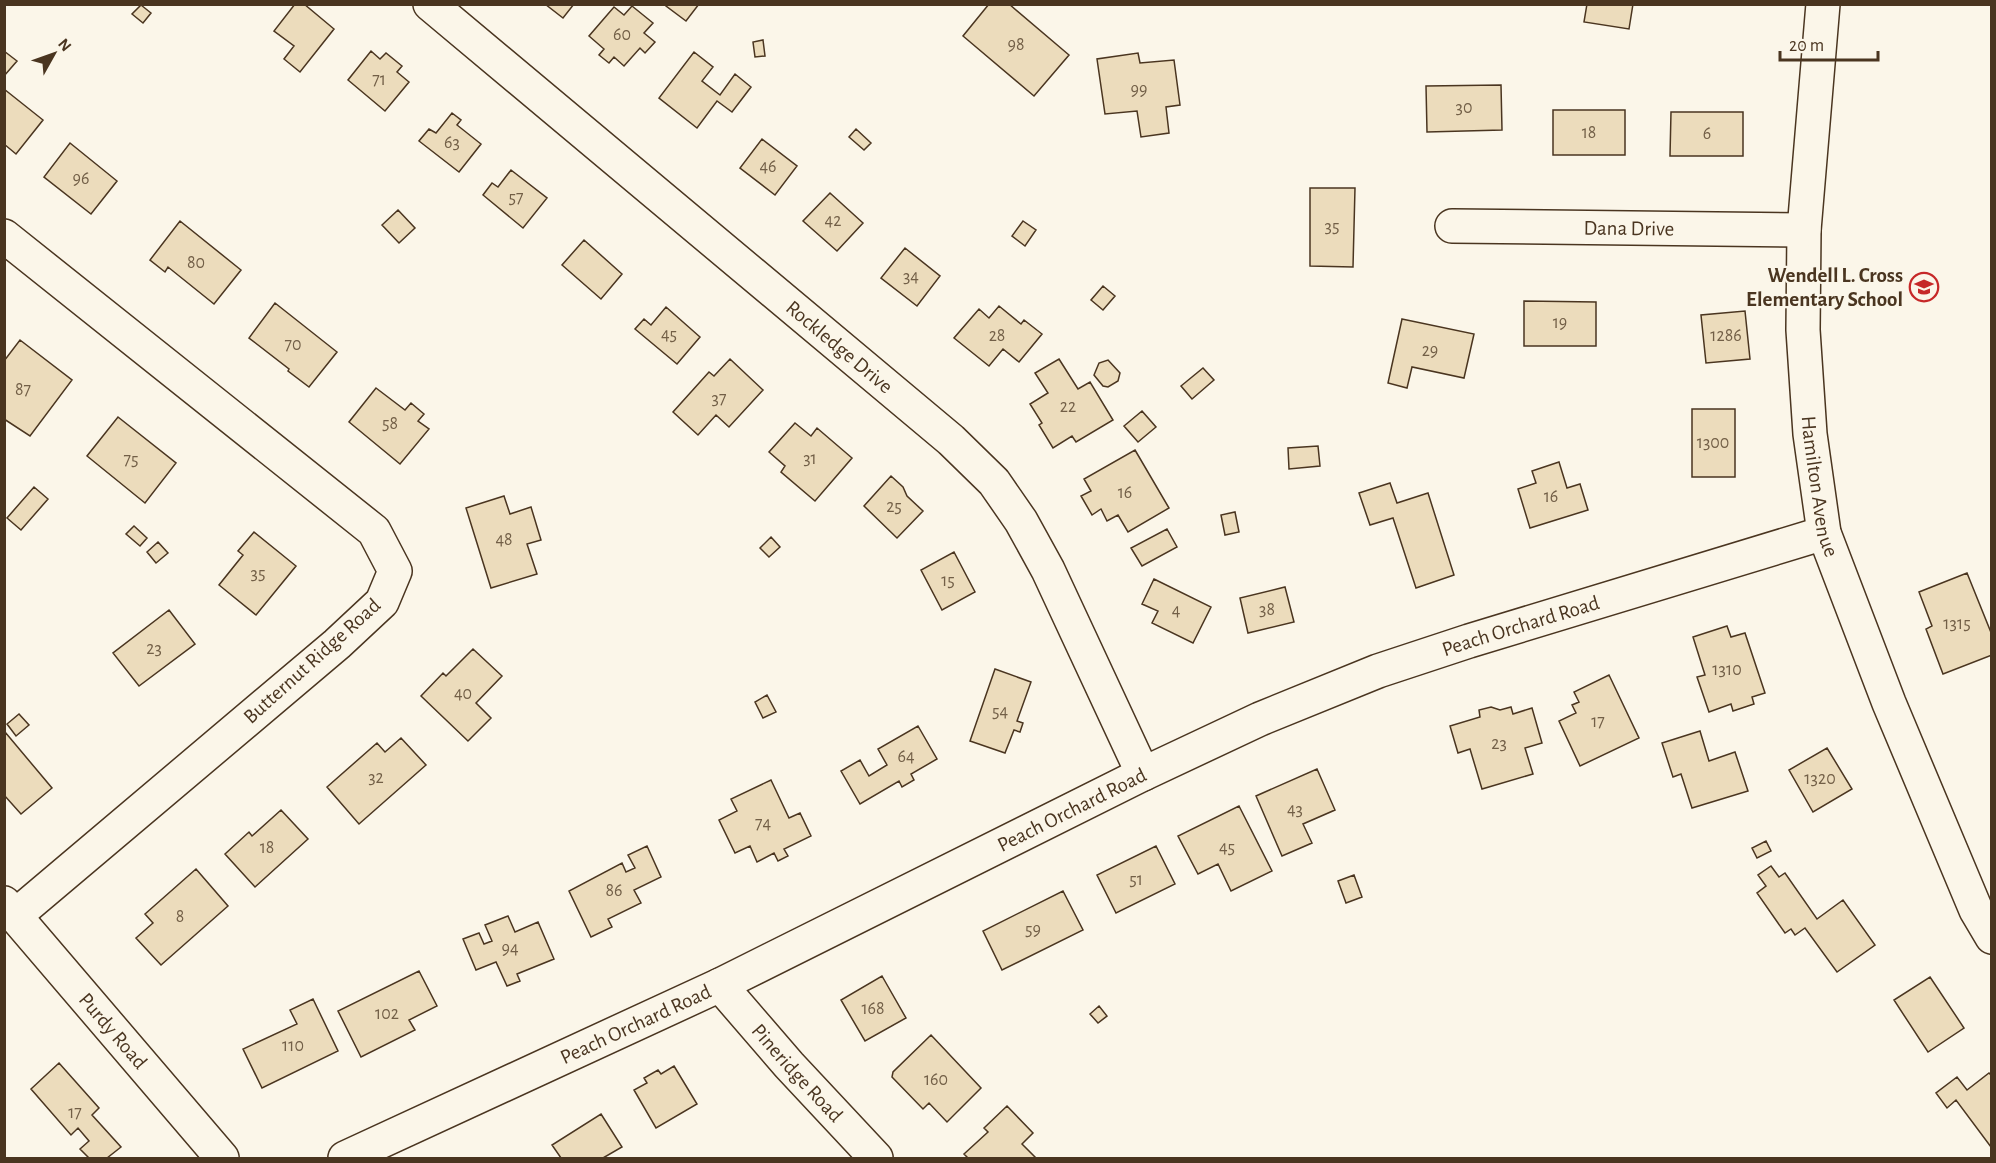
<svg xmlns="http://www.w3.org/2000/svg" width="1996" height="1163" font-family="'Alegreya Sans',sans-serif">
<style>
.building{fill:#ecdcbc;stroke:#4a3520;stroke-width:1.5}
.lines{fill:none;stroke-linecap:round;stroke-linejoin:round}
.minor-casing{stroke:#4a3520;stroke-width:36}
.minor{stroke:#fbf6e9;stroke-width:33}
.labels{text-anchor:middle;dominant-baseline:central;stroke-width:4.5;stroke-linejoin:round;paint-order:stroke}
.number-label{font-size:18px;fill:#725f47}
.street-label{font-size:21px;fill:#4a3520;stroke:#fbf6e9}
.poi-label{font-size:21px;font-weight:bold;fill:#4a3520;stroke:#fbf6e9;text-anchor:end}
</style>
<rect width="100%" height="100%" fill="#fbf6e9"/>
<path class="building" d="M295,4H304L334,29L300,72L284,59L294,46L274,31Z
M545,4H574L563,18Z
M667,4H699L686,21L666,6Z
M989,4H1009L1069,55L1034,96L963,36Z
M1587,4H1633L1629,29L1584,22Z
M141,5L151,13L143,23L132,14Z
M632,6L653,23L644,33L655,42L645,53L640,48L624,66L614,57L609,63L599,55L604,49L589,36L614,7L624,15Z
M763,40L765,56L755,57L753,42Z
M4,51L17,61L4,76Z
M371,51L380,59L386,53L402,66L397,72L409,82L385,111L348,80Z
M694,52L713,67L702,81L720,95L735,74L751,87L732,112L717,101L697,128L659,98Z
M1138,53L1140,63L1174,60L1180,105L1166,107L1169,133L1141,137L1137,111L1105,114L1097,59Z
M1501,85L1502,130L1427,132L1426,86Z
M4,89L43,120L16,154L4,144Z
M1553,110H1625V155H1553Z
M1671,112H1743V156H1670Z
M452,113L461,120L457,125L481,144L459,172L419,141L429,129L436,133Z
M856,129L871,143L864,150L849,137Z
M762,139L797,166L775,195L740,168Z
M70,143L117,181L91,214L44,177Z
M511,170L547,198L523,228L483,195L492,183L498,187Z
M1310,188H1355L1353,267L1310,266Z
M830,193L863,223L837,251L803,221Z
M398,210L415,228L399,243L382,225Z
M180,221L241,270L214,304L168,267L165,272L150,260Z
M1023,221L1036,230L1025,246L1012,236Z
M584,240L622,274L601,299L562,265Z
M905,248L940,276L917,306L881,278Z
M1103,286L1115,296L1103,310L1091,300Z
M1524,301L1596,302V346H1524Z
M275,303L337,352L309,387L288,371L289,369L249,338Z
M999,306L1021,324L1024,320L1042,334L1019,362L1003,349L989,366L954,338L979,309L989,318Z
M666,307L700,337L677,364L635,329L644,319L651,325Z
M1745,311L1750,359L1706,363L1701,315Z
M1402,319L1474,334L1464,378L1412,367L1407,388L1388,383Z
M20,340L72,380L30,436L4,419V361Z
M730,359L763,390L729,427L716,415L698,435L673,412L709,372L714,376Z
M1059,359L1078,389L1090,382L1113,420L1076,442L1072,436L1053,448L1039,425L1042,423L1030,404L1048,393L1035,373Z
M1108,360L1120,373L1118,381L1108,387L1103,386L1094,375L1099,363Z
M1203,368L1214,380L1192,399L1181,386Z
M376,388L405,410L411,403L424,414L418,421L429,429L400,464L349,422Z
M1692,409H1735V477H1692Z
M1142,411L1156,427L1138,442L1124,426Z
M118,417L176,463L145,503L87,456Z
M795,423L811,436L817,428L852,458L815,501L781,472L785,466L769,452Z
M1318,446L1320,466L1289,469L1288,448Z
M1135,450L1169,508L1128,532L1118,515L1107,521L1101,509L1092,515L1081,496L1091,491L1084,479Z
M1559,462L1567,488L1580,484L1588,510L1530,528L1518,489L1536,483L1532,471Z
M891,476L903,487L907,496L923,511L897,538L864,506Z
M1390,483L1397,503L1428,493L1454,575L1416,588L1393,518L1370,525L1359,493Z
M34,487L48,499L21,530L7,518Z
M504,496L510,514L531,507L541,540L527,544L537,574L491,588L466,508Z
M1235,512L1239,532L1225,535L1221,515Z
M134,526L147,538L140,546L126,534Z
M1167,529L1177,547L1142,566L1131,548Z
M254,532L296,566L256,615L219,585L243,555L238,551Z
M771,537L780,547L769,557L760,548Z
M158,542L168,553L156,563L147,552Z
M954,552L975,592L942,610L921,570Z
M1967,573L1992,635V655L1943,674L1926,629L1932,626L1919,592Z
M1154,579L1211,607L1193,643L1152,623L1158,611L1142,604Z
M1285,587L1294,622L1248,633L1240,598Z
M169,610L195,644L139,686L113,653Z
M1727,626L1731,637L1745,633L1765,693L1752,697L1754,704L1733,711L1731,704L1709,712L1697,677L1705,675L1693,637Z
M473,649L502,676L476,703L491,718L468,741L421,696L443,673L446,676Z
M995,669L1031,682L1017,721L1023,723L1020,732L1014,730L1005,753L970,741Z
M1609,675L1639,738L1580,766L1559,721L1576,713L1572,705L1579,702L1574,692Z
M767,695L776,712L763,718L755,702Z
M1491,707L1500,710L1511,707L1513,714L1532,708L1542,743L1525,748L1533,774L1482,789L1470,749L1458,753L1450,726L1480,717L1479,710Z
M19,714L29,725L16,736L7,724Z
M918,726L937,759L911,774L914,780L902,787L899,781L860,804L841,771L860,760L869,776L887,765L878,749Z
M1700,731L1709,761L1735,752L1748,791L1692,808L1681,774L1673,777L1662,743Z
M5,732L52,788L21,814L4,795Z
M401,738L426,765L359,824L327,787L377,743L385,752Z
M1827,748L1852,789L1813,812L1789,770Z
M1317,769L1335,810L1303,824L1312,843L1282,856L1256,796Z
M771,780L789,818L800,813L811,836L784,849L788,856L778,861L774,853L757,862L750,846L735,853L719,820L737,811L731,799Z
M1239,806L1272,871L1231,891L1218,864L1198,874L1178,836Z
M281,810L308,839L255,887L225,854L249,832L252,836Z
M1766,841L1771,851L1757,858L1752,848Z
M647,846L661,877L634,890L641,903L608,919L612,927L591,937L569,891L622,863L626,872L635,868L628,855Z
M1156,846L1175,884L1116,913L1097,875Z
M1771,866L1779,877L1785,873L1817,919L1843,900L1875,945L1837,972L1805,928L1795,935L1791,929L1785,933L1757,893L1766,886L1758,875Z
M196,869L228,906L161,965L136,938L153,923L145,914Z
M1354,875L1362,897L1346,903L1338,881Z
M1063,891L1083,930L1002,970L983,931Z
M508,916L515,932L538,922L554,959L517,974L520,981L507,986L496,962L476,970L463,939L479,933L484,944L492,941L485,925Z
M419,971L437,1006L409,1020L415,1030L361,1057L338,1011Z
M882,976L906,1018L865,1041L841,1000Z
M1930,977L1964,1028L1928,1052L1894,1000Z
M313,999L338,1051L262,1088L243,1049L297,1024L290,1010Z
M1099,1006L1107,1016L1098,1023L1090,1014Z
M931,1035L981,1088L947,1122L929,1103L923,1109L892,1077L893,1072Z
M59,1063L99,1108L92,1115L121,1147L107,1158H89L80,1149L89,1141L78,1128L71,1135L31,1089Z
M674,1066L697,1104L656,1128L634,1090L647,1083L644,1078L658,1070L661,1074Z
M1989,1073L1992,1076L1991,1147L1956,1100L1947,1108L1936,1093L1957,1077L1967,1090Z
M1007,1106L1033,1133L1022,1144L1036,1158H968L964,1154L988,1132L984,1128Z
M601,1114L622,1147L603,1158H561L552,1145Z"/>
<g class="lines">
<g class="minor-casing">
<g id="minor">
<path id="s1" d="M430,4L951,440L994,482L1021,521L1048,570L1143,774"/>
<path id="s2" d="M1823,4L1804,230L1803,330L1810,434L1824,533L1889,703L1976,910L1992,937"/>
<path id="s3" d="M1452,226L1804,230"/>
<path d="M4,236L374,531L395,571L382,602L337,644L15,916"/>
<path id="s4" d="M4,903L222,1158"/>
<path id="s5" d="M720,985L789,1065L876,1158"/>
<path id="s6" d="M345,1158L720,985L1143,774L1260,719L1378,671L1469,641L1824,533"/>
</g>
</g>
<use href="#minor" class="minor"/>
</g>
<defs>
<g id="school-ring" transform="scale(1.5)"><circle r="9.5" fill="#fbf6e9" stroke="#c62828" stroke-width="1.5"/><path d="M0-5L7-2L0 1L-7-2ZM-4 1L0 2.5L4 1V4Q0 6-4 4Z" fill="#c62828"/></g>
</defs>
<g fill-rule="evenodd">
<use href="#school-ring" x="1924" y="287"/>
</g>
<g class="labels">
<g class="number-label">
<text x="622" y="35">60</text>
<text x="1016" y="45">98</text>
<text x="379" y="80">71</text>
<text x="1139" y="90">99</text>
<text x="1464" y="108">30</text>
<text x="1589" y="133">18</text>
<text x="1707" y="134">6</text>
<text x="452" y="143">63</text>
<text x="768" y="167">46</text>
<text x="81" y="179">96</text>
<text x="516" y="198">57</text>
<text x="833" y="221">42</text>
<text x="1332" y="227">35</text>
<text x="196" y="263">80</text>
<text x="911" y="277">34</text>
<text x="1560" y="323">19</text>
<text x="669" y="335">45</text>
<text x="997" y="336">28</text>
<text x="1726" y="336">1286</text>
<text x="293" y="345">70</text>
<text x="1430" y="351">29</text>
<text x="23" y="390">87</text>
<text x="719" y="399">37</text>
<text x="1068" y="407">22</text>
<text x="390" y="424">58</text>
<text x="1713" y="443">1300</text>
<text x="810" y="459">31</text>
<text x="131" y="460">75</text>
<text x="1125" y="493">16</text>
<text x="1551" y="497">16</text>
<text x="894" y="507">25</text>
<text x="504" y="540">48</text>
<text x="258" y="574">35</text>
<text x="948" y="581">15</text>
<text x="1267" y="610">38</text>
<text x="1176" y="611">4</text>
<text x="1957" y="624">1315</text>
<text x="154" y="649">23</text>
<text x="1727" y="670">1310</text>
<text x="463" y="694">40</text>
<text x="1000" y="712">54</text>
<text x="1598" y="722">17</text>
<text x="1499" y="744">23</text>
<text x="906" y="757">64</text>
<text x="376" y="778">32</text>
<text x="1820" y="779">1320</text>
<text x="1295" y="810">43</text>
<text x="763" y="824">74</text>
<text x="267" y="848">18</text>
<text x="1227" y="848">45</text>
<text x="1136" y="880">51</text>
<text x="614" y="891">86</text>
<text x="180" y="917">8</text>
<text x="1033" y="930">59</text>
<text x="510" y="949">94</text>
<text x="873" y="1009">168</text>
<text x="387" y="1014">102</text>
<text x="293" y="1046">110</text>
<text x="936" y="1080">160</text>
<text x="75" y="1113">17</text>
</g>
<g class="street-label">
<text stroke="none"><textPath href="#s3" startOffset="177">Dana Drive</textPath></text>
<text stroke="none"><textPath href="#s1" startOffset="534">Rockledge Drive</textPath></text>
<text stroke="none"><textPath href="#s2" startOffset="484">Hamilton Avenue</textPath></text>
<text stroke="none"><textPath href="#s6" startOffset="1292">Peach Orchard Road</textPath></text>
<text transform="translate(312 661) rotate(-42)">Butternut Ridge Road</text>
<text stroke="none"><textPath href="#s6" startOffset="806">Peach Orchard Road</textPath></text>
<text stroke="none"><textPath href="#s6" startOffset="320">Peach Orchard Road</textPath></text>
<text stroke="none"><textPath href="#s4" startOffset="168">Purdy Road</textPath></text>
<text stroke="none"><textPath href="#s5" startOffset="117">Pineridge Road</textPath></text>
</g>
<g class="poi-label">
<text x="1903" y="275">Wendell L. Cross<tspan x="1903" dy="24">Elementary School</tspan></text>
</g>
</g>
<rect width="1996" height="1163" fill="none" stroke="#4a3520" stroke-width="12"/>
<g transform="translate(54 54) rotate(50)" stroke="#fbf6e9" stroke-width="4.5" paint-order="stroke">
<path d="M0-4.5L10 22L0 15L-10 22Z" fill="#4a3520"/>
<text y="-9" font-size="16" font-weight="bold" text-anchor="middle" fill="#4a3520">N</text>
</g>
<path d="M1780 51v9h98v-9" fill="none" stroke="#4a3520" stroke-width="3"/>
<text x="1789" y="51" font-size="18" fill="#4a3520" stroke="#fbf6e9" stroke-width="4.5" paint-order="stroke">20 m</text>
</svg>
